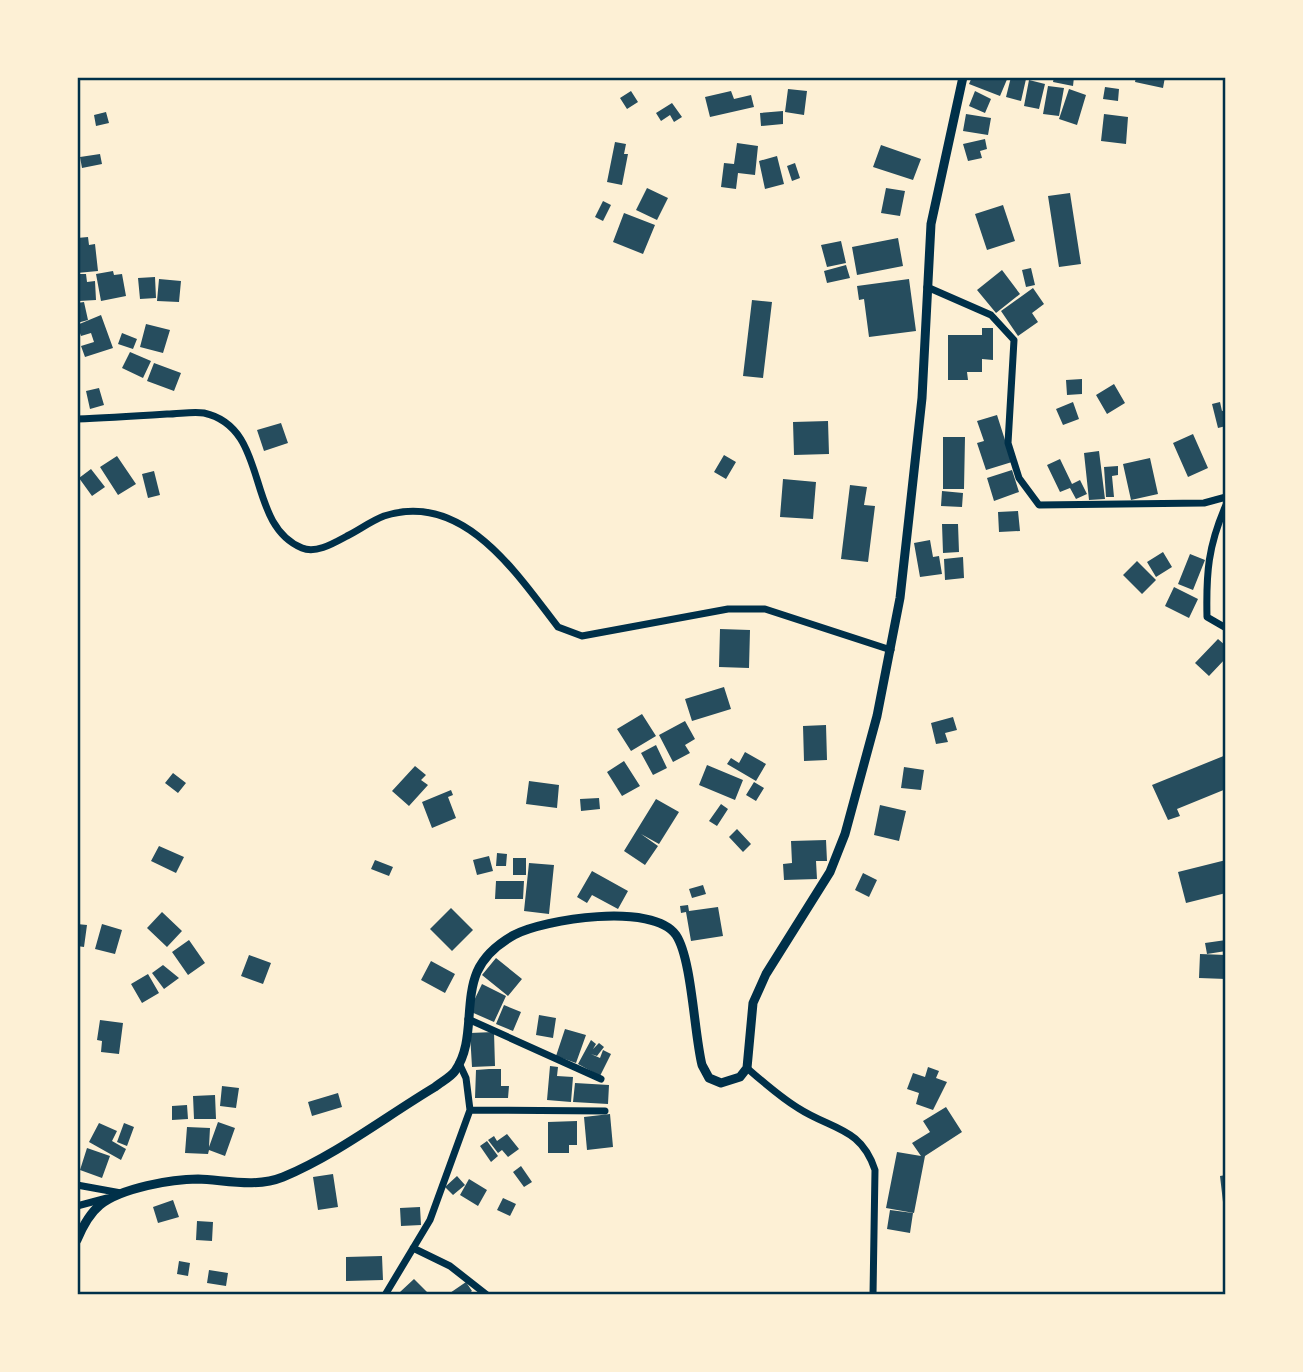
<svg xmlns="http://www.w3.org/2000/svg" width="1303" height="1372" font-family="Poppins,sans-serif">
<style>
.building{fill:#264d5e}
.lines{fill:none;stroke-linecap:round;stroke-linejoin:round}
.minor{stroke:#003049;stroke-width:7}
.tertiary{stroke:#003049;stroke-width:9}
.neatline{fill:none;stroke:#003049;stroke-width:2.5}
</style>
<rect width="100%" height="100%" fill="#fdf0d5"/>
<path class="building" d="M972,77H1008L1000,96L969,84Z
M1011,77L1026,79L1021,101L1006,97Z
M1054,77H1074L1073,86L1053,82Z
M1136,77H1165L1163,88L1135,82Z
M1029,80L1045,84L1039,109L1024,106Z
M1048,86L1064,88L1059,116L1043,114Z
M1105,87L1119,89L1118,101L1103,99Z
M788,89L807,91L804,115L785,112Z
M1069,89L1086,95L1077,125L1059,119Z
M631,91L638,102L627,109L620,98Z
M731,91L734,99L751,95L754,107L710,117L705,97Z
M975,91L991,99L985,113L969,106Z
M672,103L682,117L674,122L670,115L661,121L656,113Z
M783,111V124L761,126L760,113Z
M106,112L109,123L96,126L94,115Z
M966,114L991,118L988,135L963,131Z
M1104,114L1128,117L1126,144L1101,141Z
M985,139L987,149L980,151L982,158L968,161L963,144Z
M615,142L626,144L624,154H628L622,185L607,182Z
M737,143L758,146L755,175L738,173L736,189L721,187L724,163L734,164Z
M881,145L921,159L913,180L873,167Z
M100,154L102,164L82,168L80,157Z
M777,156L784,184L765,189L759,161Z
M795,163L800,178L792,181L787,166Z
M647,188L668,198L657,220L636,210Z
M886,188L905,191L900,216L881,213Z
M1070,193L1081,264L1059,267L1048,196Z
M603,201L611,205L603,221L595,217Z
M1003,205L1015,241L987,250L975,214Z
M624,213L655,225L643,254L613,242Z
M88,237L89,245L95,244L98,271L77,273V238Z
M898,238L903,266L857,275L852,247Z
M841,241L846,263L827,267L821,245Z
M846,265L850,278L827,283L824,271Z
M1031,268L1035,285L1026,287L1022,270Z
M1002,270L1020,294L996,313L977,290Z
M113,271L114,275L122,274L126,296L101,301L96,274Z
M77,274H86L87,282L95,281L96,300L79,301Z
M155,277L156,298L140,299L138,278Z
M159,279L181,281L179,302L157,301Z
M909,279L916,331L869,337L864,299L859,300L857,286Z
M1033,288L1044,304L1032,313L1038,322L1018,336L1001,311Z
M752,300L772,302L763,378L743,376Z
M84,302L88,320L77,323V303Z
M101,315L113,348L85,357L81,346L94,342L91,333L81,336L77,325Z
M146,324L170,330L163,353L140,347Z
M982,328H993V360L982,359V372H967L968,380H948V335H982Z
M122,333L137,339L133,349L118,344Z
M130,352L151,361L143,378L122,368Z
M154,363L181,373L174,391L147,381Z
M1082,379V394L1067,395L1066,380Z
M1114,384L1125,403L1107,414L1096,395Z
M99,388L104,405L90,409L86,391Z
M1073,402L1079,419L1063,425L1056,409Z
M1220,402L1222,411L1226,410V426L1218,428L1212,404Z
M997,415L1012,462L986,470L977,443L984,441L977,421Z
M828,421L829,454L794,455L793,422Z
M281,423L288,443L264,451L257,430Z
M1193,434L1208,468L1188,477L1173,443Z
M943,437H965L964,489H943Z
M1099,451L1105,499L1089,500L1084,453Z
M724,455L736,462L726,479L714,472Z
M117,456L136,484L118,495L100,467Z
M1150,458L1158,494L1131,500L1123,464Z
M1060,459L1072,484L1080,480L1087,494L1076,499L1070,488L1060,492L1047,465Z
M1118,466V475L1112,476L1114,497H1106L1104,467Z
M91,469L105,487L92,496L79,478Z
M1012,470L1019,492L994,501L987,478Z
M154,471L160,495L148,498L142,474Z
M783,479L816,482L813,519L780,517Z
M850,485L867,487L864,505L875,506L868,562L841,559Z
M942,491L963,493L962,507L941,506Z
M1018,511L1020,531L999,532L998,512Z
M942,524H958L959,552L943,553Z
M930,540L933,557L939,556L942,574L920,577L914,543Z
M1163,552L1172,567L1156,577L1147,562Z
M1190,554L1205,560L1193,590L1178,584Z
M963,557L964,578L945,580L944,559Z
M1137,561L1156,580L1142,594L1123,575Z
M1174,587L1198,599L1189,618L1165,606Z
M720,629L750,630L749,668L719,667Z
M1218,639L1226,646V658L1209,676L1195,663Z
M724,687L731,709L692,721L685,699Z
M642,714L656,736L631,751L617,729Z
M953,717L957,730L945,733L948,742L936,744L931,723Z
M685,721L695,739L685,745L690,753L673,762L659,735Z
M826,725L827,760L804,761L803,726Z
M656,745L667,768L653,775L641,753Z
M745,752L766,764L756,781L727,764L731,758L739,763Z
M1226,755V789L1177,809L1180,816L1168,820L1152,785Z
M624,761L640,786L622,796L607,772Z
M707,765L743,780L735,800L699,785Z
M415,766L426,775L421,780L428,785L409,806L392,791Z
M904,767L924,770L921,790L901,788Z
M173,773L186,783L178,793L165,783Z
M529,781L559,785L557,808L526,804Z
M754,782L764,788L756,801L746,795Z
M451,790L453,795L448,797L456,818L432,828L422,802Z
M599,798L600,809L581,811L580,799Z
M656,799L679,812L659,844L641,834L658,846L645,865L624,851Z
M721,804L728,809L717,826L709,821Z
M880,805L906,811L899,841L874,835Z
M737,829L751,844L743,852L729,837Z
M826,840L827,861H816L817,879L784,880L783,864L792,863L791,841Z
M159,846L184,857L176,873L151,861Z
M497,853L507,854L506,866H496Z
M489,856L493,871L477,875L473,860Z
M513,858H526V875H513Z
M375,860L393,867L389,876L371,869Z
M1226,860V893L1186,903L1178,872Z
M529,863L554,865L549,914L524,911Z
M592,871L628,891L618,909L592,895L587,903L577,897Z
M863,873L877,880L869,897L855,890Z
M496,881H524L523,899H495Z
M703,885L706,894L692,898L689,889Z
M688,905L689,911L718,907L723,936L691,941L686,912L681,913L680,906Z
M451,908L473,930L452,951L430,929Z
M162,912L182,931L167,947L147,928Z
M77,924L87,925L84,947L77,946Z
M102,924L122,930L115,954L95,949Z
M189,940L205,963L188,975L172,952Z
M1226,940V951L1207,954L1205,943Z
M1200,954L1226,955V979L1199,978Z
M249,955L271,963L263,984L241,976Z
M496,958L522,979L508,996L482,975Z
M431,961L455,974L445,993L421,980Z
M163,965L179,978L164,989L152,973Z
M148,974L159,993L142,1003L131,984Z
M482,984L506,996L494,1022L469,1011Z
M504,1005L521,1012L513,1031L496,1024Z
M539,1015L556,1018L553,1038L536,1035Z
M100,1020L123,1023L119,1054L101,1052L102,1041L97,1040Z
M565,1029L586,1035L576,1063L556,1056Z
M494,1032L495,1066L472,1067L470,1033Z
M591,1040L596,1044L593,1049L599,1043L604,1047L597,1056L591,1054L600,1058L603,1050L611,1054L600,1076L578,1064Z
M550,1066L558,1067L557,1076L573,1077L571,1102L547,1100Z
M928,1067L939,1071L936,1078L947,1082L933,1110L916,1104L919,1093L907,1089L913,1073L925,1077Z
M489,1069H501V1086H509L508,1098H475L476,1070Z
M575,1083L609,1085L608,1104L573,1102Z
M222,1086L239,1088L236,1108L220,1106Z
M338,1093L342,1107L312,1116L308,1102Z
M215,1095L216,1119H194L193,1096Z
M187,1105L188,1119L172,1120V1106Z
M946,1107L962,1132L925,1156L914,1213L886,1208L897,1152L921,1156L912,1143L930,1132L923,1121Z
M610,1114L613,1147L587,1150L584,1117Z
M577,1121V1145H569V1153H548V1122Z
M218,1122L235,1128L225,1156L209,1150L208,1154L185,1153L187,1127L210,1128L209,1147Z
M99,1123L117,1131L112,1141L126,1149L121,1160L89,1142Z
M124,1123L134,1127L127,1146L117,1142Z
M507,1134L519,1149L508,1157L502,1150L498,1153L488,1140L494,1136L497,1141Z
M487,1141L498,1156L491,1162L480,1146Z
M87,1148L110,1156L102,1178L80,1170Z
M521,1166L532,1182L524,1187L513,1172Z
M333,1174L338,1207L318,1210L313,1177Z
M1226,1175V1202H1223L1220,1176Z
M457,1176L465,1185L453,1195L445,1187Z
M469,1179L487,1190L478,1206L460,1195Z
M503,1198L516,1204L510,1216L497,1210Z
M173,1200L179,1217L158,1223L153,1207Z
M420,1207L421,1225L401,1226L400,1208Z
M890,1210L913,1213L910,1233L887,1229Z
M197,1221L213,1222L212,1241L196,1240Z
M382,1256L383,1280L346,1281V1257Z
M179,1261L190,1263L188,1276L177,1274Z
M209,1270L228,1273L226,1286L207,1283Z
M414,1279L430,1295H403L400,1292Z
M466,1282L472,1291L467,1295H447Z"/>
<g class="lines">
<path class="minor" d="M927,287L991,315L1014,340L1008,443L1019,478L1039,505L1204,503L1226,497
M77,419C107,418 137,416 167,414C179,414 193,411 204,413C271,428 244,524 302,548C316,554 334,543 347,536C359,530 371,521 384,516C463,490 517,574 558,627L582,636L728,609H765L891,650
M1226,505C1208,546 1206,573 1207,617L1226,628
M468,1019L601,1079
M747,1068C763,1082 780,1097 798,1108C832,1130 861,1127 875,1170L873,1295
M470,1110L605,1111
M77,1185L121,1193
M77,1206L107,1198
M413,1248L450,1266L487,1295
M385,1295L430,1220L470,1110L466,1078L459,1063"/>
<path class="tertiary" d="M77,1240C82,1228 89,1214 100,1205C121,1188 172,1179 198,1179C225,1180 256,1188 283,1177C336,1155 385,1117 435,1087C441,1082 451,1077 455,1071C475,1043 464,1003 477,972C484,956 498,944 514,935C544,919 653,902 676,935C692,959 694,1033 702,1065L709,1078L721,1083L740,1077L747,1068L753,1003L766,974L830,872L845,834L877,716L900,598L909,517L922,398L931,224L963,77"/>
</g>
<rect width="1303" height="1372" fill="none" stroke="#fdf0d5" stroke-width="158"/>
<rect x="79" y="79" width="1145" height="1214" class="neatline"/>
</svg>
